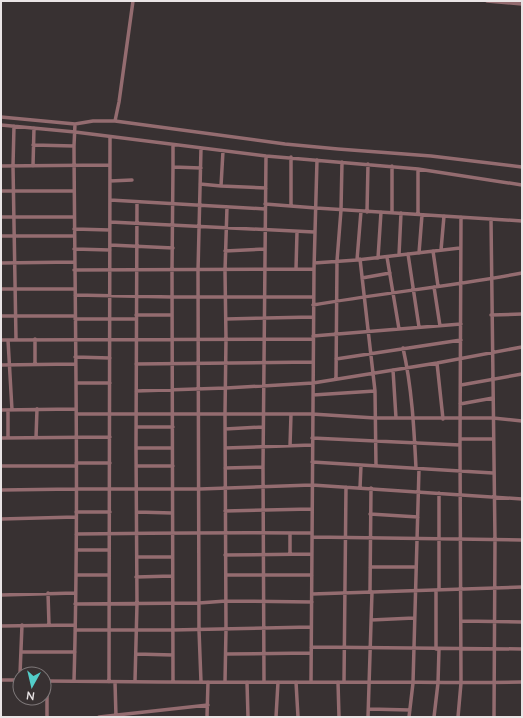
<svg xmlns="http://www.w3.org/2000/svg" width="523" height="718" font-family="Lato,sans-serif">
<style>
.lines{fill:none;stroke-linecap:round;stroke-linejoin:round}
.minor{stroke:#946c70;stroke-width:3.5}
</style>
<rect width="100%" height="100%" fill="#383132"/>
<g class="lines">
<path class="minor" d="M487,1L522,4
M1,117L75,124L93,121H115L285,144L338,149L431,156L522,167
M115,121L119,102L133,1
M1,125L75,132L266,156L418,169L522,185
M14,126L13,166L16,339
M33,145L74,146
M173,145V167L201,168
M291,157V206
M1,166L110,165
M33,166L34,128
M418,169V214
M110,181L132,180
M200,184L221,186L266,188
M221,186L223,151
M1,191H74
M110,200L265,209
M265,204L316,208L522,221
M367,212L368,164
M392,213V166
M1,217H74
M491,219L495,540L494,717
M110,222L314,232
M74,229L110,230
M1,236H74
M110,245L173,248
M74,249L110,250
M441,250L444,216
M225,251L265,249
M433,251L438,286
M419,253L422,215
M408,254L419,327
M399,255L401,213
M387,257L399,329
M378,258L381,212
M360,259L375,391L376,466
M357,260L361,211
M1,263L75,262
M314,263L357,260L460,248
M296,269L297,232
M74,270L314,269
M362,278L390,273
M434,287L440,326
M1,289H75
M75,295L172,297H313
M313,305C383,293 453,286 522,273
M136,315H172
M491,315L522,314
M1,316H75
M75,319H136
M226,319L313,317
M313,336L461,324
M1,340L313,339
M8,340L12,410
M403,348C412,388 414,428 416,468
M75,357L110,358
M336,359L461,340
M437,363L443,419
M35,364V339
M136,364L313,362
M1,365L75,364
M393,370L396,418
M336,379L337,261L341,210L342,162
M76,383H110
M461,385L522,374
M136,391L226,388L313,383L437,363L522,347
M313,395L375,391
M460,404L493,398
M1,410L76,409
M76,414H312L375,418H493L522,421
M136,427H173
M225,429L263,427
M1,438L110,437
M8,438V410
M36,438L37,409
M312,438L460,445
M460,439H493
M290,446L291,414
M136,448H172
M225,448L312,445
M312,462L493,473
M76,463H110
M1,466H76
M136,466H173
M225,468L263,467
M360,488L361,465
M1,490L76,489H200L312,485L522,499
M439,493V590
M225,511L312,509
M76,512H110
M137,512L172,513
M370,514L418,517
M1,519L76,517
M290,533V554
M76,534C154,533 233,532 311,533
M312,537L522,540
M76,550H109
M225,555L312,554
M137,557H172
M370,567H416
M76,575H109
M226,575H312
M136,577L172,576
M370,592L371,488
M48,593L49,625
M312,594L522,587
M1,595L75,593
M75,604L199,603L226,601L312,602
M371,620L414,618
M461,621L522,622
M1,626L75,625
M75,630H172L311,627
M311,647L522,649
M436,649V590
M21,652H75
M136,654L173,655
M226,654L311,653
M20,674L22,625
M1,680H20
M44,681C152,682 260,683 368,682C419,682 471,683 522,682
M47,681V717
M74,681C79,502 75,324 74,146L75,124
M135,681L137,604L136,448L137,202
M109,682L110,137
M115,682L116,717
M173,682L172,271L173,167
M201,682L199,630L198,271L201,148
M225,682L226,629L225,414L226,339L225,271L227,207
M247,682L248,717
M264,682L263,467L266,156
M296,682L298,717
M311,682L314,269L317,160
M338,682L339,717
M344,682L346,487
M369,709L410,710
M99,717L208,705
M207,717L208,682
M276,717L278,682
M368,717L372,592
M409,717L413,683L419,469
M434,717L438,683L439,649
M458,717L461,683L460,445L461,217"/>
</g>
<rect width="523" height="718" fill="none" stroke="#e9e4e5" stroke-width="4"/>
<g transform="translate(32 686) rotate(188)"><circle r="19" fill="#383132" stroke="#7f797a"/>
<path d="M0-3L7 15L0 10L-7 15Z" fill="#53cdc9"/>
<text y="-6" font-size="11" font-weight="bold" text-anchor="middle" fill="#e9e4e5">N</text>
</g>
</svg>
